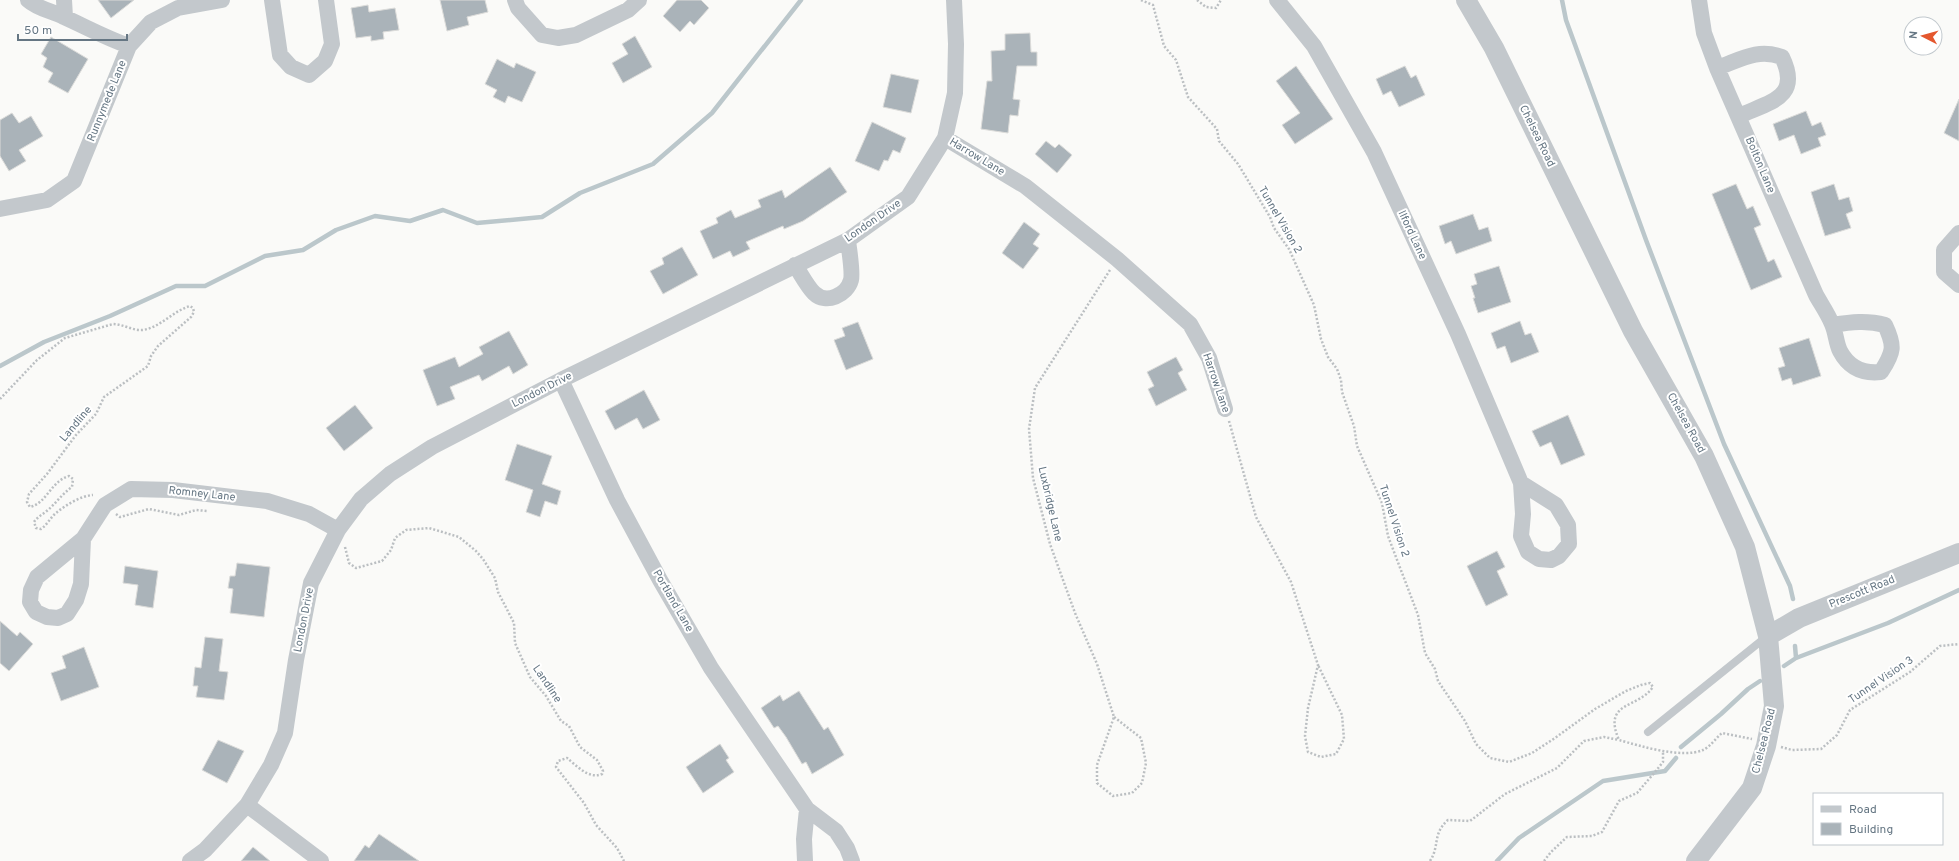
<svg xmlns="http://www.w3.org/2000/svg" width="1959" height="861" font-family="Overpass,sans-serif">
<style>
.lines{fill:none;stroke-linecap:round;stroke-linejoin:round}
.stream{stroke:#bbc7cb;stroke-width:4.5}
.building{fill:#aab3b9;stroke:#dcdcda}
.path{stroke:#bbbfc2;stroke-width:2.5;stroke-dasharray:2 2;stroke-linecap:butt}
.service{stroke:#c3c8cc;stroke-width:8}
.minor{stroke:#c3c8cc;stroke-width:16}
.tertiary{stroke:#c3c8cc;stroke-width:20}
.labels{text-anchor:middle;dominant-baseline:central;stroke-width:4;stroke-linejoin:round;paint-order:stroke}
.street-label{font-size:11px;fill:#657683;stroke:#fff}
</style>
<rect width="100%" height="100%" fill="#fafaf8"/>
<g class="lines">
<path class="stream" d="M1562,0L1566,20L1646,240L1724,444L1790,586L1793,599
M0,366L44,342L110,316L176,286H205L265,256L303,250L336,230L375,216L410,221L443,210L477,223L542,217L580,193L653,164L712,113L801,0
M1795,646L1796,658
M1784,666L1796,658L1888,623L1959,590
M1681,747L1721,714L1748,689L1760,681
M1497,861L1519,838L1603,781L1665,771L1676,758"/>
</g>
<path class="building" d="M98,0H134L111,18Z
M440,0H485L488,12L467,17L469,25L447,31Z
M677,0H701L709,8L694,25L690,21L680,32L663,16Z
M368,5L369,12L395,8L399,30L383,32L384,39L371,41V36L356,38L351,8Z
M1030,33L1031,52H1037V66H1017L1013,99L1020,100L1018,116L1010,115L1008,133L981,129L987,81H992L991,51L1005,50V34Z
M635,36L652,67L623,83L612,63L628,54L622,44Z
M51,37L88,59L68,93L48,82L53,73L43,67L47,58L41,54Z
M497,59L514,68L516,63L536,72L522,102L508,96L505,103L493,97L497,90L485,84Z
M1296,66L1333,119L1295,144L1282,125L1300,113L1276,81Z
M1405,66L1411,78L1416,75L1425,95L1399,107L1391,91L1383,95L1376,79Z
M891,74L919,80L911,113L883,107Z
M1959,99V141L1944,133Z
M1806,111L1812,126L1821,122L1826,135L1818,138L1821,146L1801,154L1794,135L1779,141L1773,124Z
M12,113L19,123L31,116L43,136L19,150L26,161L9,171L0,156V120Z
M872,122L906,138L900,153L893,150L888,161L884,160L879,171L855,161Z
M1046,141L1055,148L1059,144L1072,155L1057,173L1035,154Z
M830,167L847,192L803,221L784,229L783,226L746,242L750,249L733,257L730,251L713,259L700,231L718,223L716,218L731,210L735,218L761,207L758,200L782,190L785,198Z
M1736,184L1747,209L1753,206L1761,225L1754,228L1768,262L1774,259L1782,277L1751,290L1712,194Z
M1834,184L1839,200L1849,197L1853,211L1846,214L1851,228L1825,236L1811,192Z
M1473,214L1479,230L1488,227L1492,241L1456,254L1451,241L1445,244L1439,226Z
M1024,222L1040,234L1033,244L1039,248L1023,269L1002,253Z
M682,247L698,275L663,294L650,271L664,264L662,258Z
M1499,266L1511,302L1478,313L1473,298H1475L1471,286L1477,284L1474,274Z
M1520,321L1525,335L1531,333L1539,352L1511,363L1505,346L1497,349L1491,333Z
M858,322L873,359L846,370L834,340L845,336L842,328Z
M509,331L528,365L513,374L509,366L482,381L479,375L450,387L455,399L437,406L423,370L455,357L459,367L483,354L479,347Z
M1809,338L1821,376L1793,385L1791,378L1782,381L1778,368L1785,366L1779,348Z
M1176,357L1183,370L1178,373L1187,390L1156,406L1148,389L1154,386L1147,372Z
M644,390L660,420L643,429L637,418L615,430L605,411Z
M355,405L373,428L344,451L326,428Z
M1568,415L1585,455L1561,465L1551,442L1540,447L1532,431Z
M517,444L552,456L542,484L561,491L557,505L545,501L540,517L526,512L533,490L505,480Z
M1497,551L1505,567L1497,571L1508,595L1486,606L1467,566Z
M237,563L270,567L264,617L230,613L233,589L228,588L230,576H235Z
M125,566L158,571L153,608L135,605L138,585L123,583Z
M0,621L17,636L20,632L33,644L9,671L0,663Z
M205,637L223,639L219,671L228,672L224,700L196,697L198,686H193L195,667L201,668Z
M84,647L99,687L61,701L51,673L66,668L62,656Z
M799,691L824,730L828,727L844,755L812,774L806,762L802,764L786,737L778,726L774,728L761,708L780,695L783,701Z
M218,740L244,751L227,783L202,770Z
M720,744L729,758L726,760L734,772L703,793L686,767Z
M379,834L419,861H354L365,845L369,848Z
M253,847L270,861H241Z"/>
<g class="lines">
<path class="path" d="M1141,0L1153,5L1164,46L1176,60L1188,97L1217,129L1219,141L1238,164L1270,217L1274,228L1289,249L1314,305L1321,339L1328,357L1337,369L1341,380L1342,392L1354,426L1357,446L1382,503L1388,536L1418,615L1425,653L1435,669L1438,681L1465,721L1476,744L1490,758L1509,762L1532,753L1555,738L1595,709L1626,691L1641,685L1650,683L1653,687C1638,709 1602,701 1619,740C1640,746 1682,759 1703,750C1710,747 1716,738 1722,733L1752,739
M1197,0L1206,7L1216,8L1221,0
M1110,270L1035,388L1029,429L1033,478L1050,544L1075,613L1097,664L1114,717L1097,765V783L1113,796L1132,793L1142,783L1146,763L1141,738L1114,717
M0,399L37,360L65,338L113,324C123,324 133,331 143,330C161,327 173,311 190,306L193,308L194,312L191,317L158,346L151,356L148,366L104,397L96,414L76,435L47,474L29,494L27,502L30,507C47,503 51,481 69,476L73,479L72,487C63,493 57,502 49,509C44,514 38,516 34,522L36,528L41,529C48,524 50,518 56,513C66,505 80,496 93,495
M1229,421L1256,517L1291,582L1318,665L1308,708L1305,736L1308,752L1321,757L1336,754L1344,739L1342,715L1318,665
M116,514L120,517L149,509L179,515L196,510L208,511
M345,547L349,563L356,568L382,561L391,550L395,538L406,530L429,528L459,537L476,551L483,559L495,578L498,592L514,623L515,643L530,677L546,696L561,721L569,726L580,747L597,760L603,771L602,774C589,780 576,765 567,758L558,761L556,767L584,803L596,825L617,848L624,861
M1781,747L1792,750L1821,749L1837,735L1850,710L1910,672L1940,646L1959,644
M1430,861C1440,846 1432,834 1448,820L1470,821L1505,794L1557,768L1584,741L1604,737L1619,740
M1544,861L1551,852L1567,837L1592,836L1602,832L1619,801L1637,793L1655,772L1663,762V752"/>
<path class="service" d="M1648,732L1766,637"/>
<path class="minor" d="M28,0C38,9 52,11 64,17C86,27 106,38 129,46
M64,0L65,17
M272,0L280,55L291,67L309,75L325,61L332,44L326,0
M515,0L518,8L542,35L558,38L576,35L628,10L639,0
M1277,0L1314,46L1374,152L1458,334L1521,483L1523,514L1521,536L1528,552L1539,559L1551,560L1559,556L1569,544L1568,525L1556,505L1521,483
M1699,0L1704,33L1717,68L1816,295C1821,304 1828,314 1832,324C1836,333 1836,343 1840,351C1849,368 1863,374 1881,372C1894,352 1895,346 1885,325C1867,320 1851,322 1833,325
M1717,68C1740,60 1757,48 1782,57C1802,98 1769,102 1739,116
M945,138L1025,186L1117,259L1190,324L1209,358L1225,409
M0,209L47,200L74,181L129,46L151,22L178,8L222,0
M1959,233L1944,250V272L1959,285
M795,265C801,274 807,286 814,293C826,305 847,295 851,280C853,272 849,250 848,240
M561,380L617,500L660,580L711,668L807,809L836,831L847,848L852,861
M83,539L81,584L76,600L67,614L58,618L47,617L36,612L30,602L31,590L37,577L83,539L105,505L131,489L173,490L267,501L309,514L338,530
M247,805L321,861
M190,861L205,850L247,805L271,765L285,733L296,660L311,583L338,530L361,499L390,474L432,447L561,380L848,240L908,197L945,138L955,93L956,44L954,0
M805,861L804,839L807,809"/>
<path class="tertiary" d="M1466,0L1494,48L1633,331L1704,456L1745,547L1768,636L1774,706L1766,746L1752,788L1696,861
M1768,636L1799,618L1959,553"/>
</g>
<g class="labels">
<g class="street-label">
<text transform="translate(107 101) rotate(-68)">Runnymede Lane</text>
<text transform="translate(1537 136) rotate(64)">Chelsea Road</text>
<text transform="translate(977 157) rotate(31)">Harrow Lane</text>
<text transform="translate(1760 165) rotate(67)">Bolton Lane</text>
<text transform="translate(1280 220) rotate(60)">Tunnel Vision 2</text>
<text transform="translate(873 221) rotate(-35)">London Drive</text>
<text transform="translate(1412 235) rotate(65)">Ilford Lane</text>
<text transform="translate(1216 383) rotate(71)">Harrow Lane</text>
<text transform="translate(542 390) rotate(-27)">London Drive</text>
<text transform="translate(1686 423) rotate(61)">Chelsea Road</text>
<text transform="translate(76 424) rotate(-50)">Landline</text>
<text transform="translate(202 494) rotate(6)">Romney Lane</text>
<text transform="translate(1050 504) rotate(77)">Luxbridge Lane</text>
<text transform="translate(1394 521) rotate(72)">Tunnel Vision 2</text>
<text transform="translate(1862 592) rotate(-22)">Prescott Road</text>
<text transform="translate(673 601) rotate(60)">Portland Lane</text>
<text transform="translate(304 620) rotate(-79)">London Drive</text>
<text transform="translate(1881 680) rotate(-34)">Tunnel Vision 3</text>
<text transform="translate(547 684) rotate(56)">Landline</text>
<text transform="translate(1764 741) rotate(-76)">Chelsea Road</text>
</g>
</g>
<rect x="1813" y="793" width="130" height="52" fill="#ffffff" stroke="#c1c8cd"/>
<rect x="1821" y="806" width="20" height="6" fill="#c3c8cc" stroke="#c1c8cd"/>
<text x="1849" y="813" font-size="12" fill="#657683">Road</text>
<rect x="1821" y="823" width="20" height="12" fill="#aab3b9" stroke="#c1c8cd"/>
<text x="1849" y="833" font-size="12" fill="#657683">Building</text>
<g transform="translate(1923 36) rotate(276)"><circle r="19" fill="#ffffff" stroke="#c1c8cd"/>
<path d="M0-3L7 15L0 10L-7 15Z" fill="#e4572e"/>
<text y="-6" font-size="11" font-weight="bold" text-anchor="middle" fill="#657683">N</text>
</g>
<path d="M18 34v6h109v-6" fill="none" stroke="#657683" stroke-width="2"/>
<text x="24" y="34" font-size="12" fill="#657683" stroke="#ffffff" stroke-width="3" paint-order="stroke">50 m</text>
</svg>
